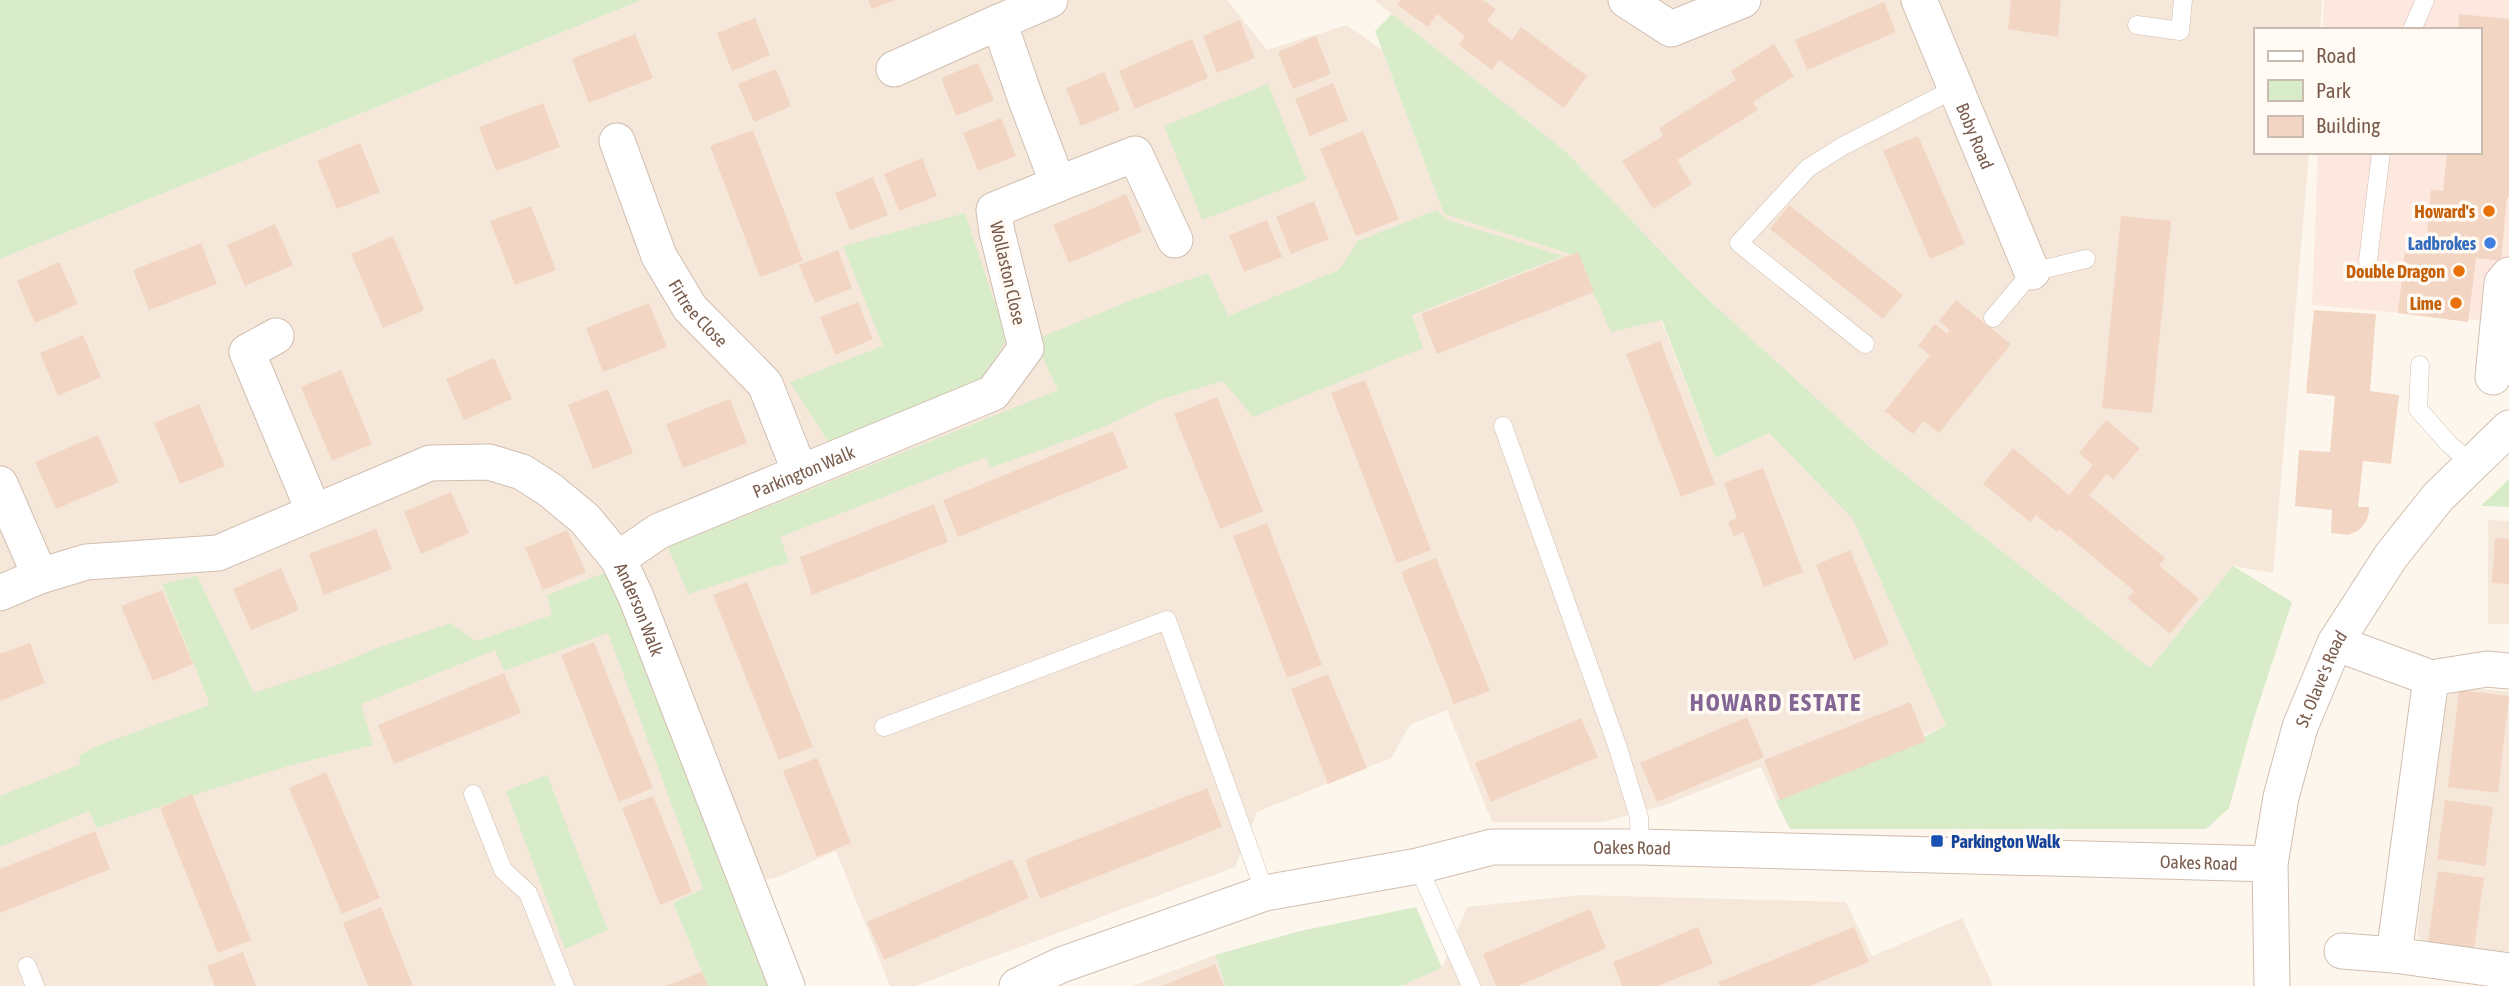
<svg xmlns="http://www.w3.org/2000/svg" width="2509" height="986" font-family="'Asap Condensed',sans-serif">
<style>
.residential{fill:#f5e8da}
.commercial{fill:#fde8e0}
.green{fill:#d8ecc9}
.building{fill:#f3d5c3}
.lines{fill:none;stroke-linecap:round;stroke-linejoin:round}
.lane-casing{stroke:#d1beb0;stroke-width:19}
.street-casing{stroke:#d1beb0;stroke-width:37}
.lane{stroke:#fff;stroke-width:18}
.street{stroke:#fff;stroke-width:35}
.food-dot{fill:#e8710a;stroke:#fffaf3;stroke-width:2.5}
.shop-dot{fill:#3f7fe0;stroke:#fffaf3;stroke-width:2.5}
.transit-dot{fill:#1a4fb4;stroke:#fffaf3;stroke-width:2.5}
.labels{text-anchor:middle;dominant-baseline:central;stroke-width:7;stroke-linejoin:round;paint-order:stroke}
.street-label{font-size:18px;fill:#7a5c4d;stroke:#fffaf3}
.food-label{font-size:18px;font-weight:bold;fill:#c56008;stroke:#fffaf3;text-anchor:end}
.shop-label{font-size:18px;font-weight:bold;fill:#366cbe;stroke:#fffaf3;text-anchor:end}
.transit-label{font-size:18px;font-weight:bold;fill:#164399;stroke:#fffaf3;text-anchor:start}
.district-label{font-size:24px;font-weight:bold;letter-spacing:2px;fill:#846695;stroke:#fffaf3}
</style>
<rect width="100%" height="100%" fill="#fdf6ec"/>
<path class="residential" d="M642,0H1227L1267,50L1347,25L1382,50L1444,214L1577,256L1661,320L1715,458L1769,433L1853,518L1947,725L1776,801L1761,767L1662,806L1603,822H1492L1447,710L1410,725L1391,758L1257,812L1235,867L915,986H890L836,851L775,878L703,890L673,903L708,986H0V259Z
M1374,0H2322L2320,30H2255V152H2309L2273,573L2233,566L2150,668L1871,448L1698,290L1565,151Z
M2488,520L2509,521V624H2488Z
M2459,686L2509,692V960L2429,949L2417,935L2444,700Z
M1580,895L1846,902L1872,956L1962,918L1993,986H1400L1442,968L1467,907Z
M1215,955L1226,986H1132Z"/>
<path class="commercial" d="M2324,0H2509V335L2477,320L2312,305L2318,152H2479V30H2323Z"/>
<path class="green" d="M0,0H642L0,259Z
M1392,14L1565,151L1698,290L1871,448L2150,668L2233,566L2292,602L2254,718L2229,808L2206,829H1790L1776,801L1922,738L1946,725L1853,519L1769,433L1715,458L1662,320L1611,332L1577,256L1444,214L1375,31Z
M1268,84L1307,180L1202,220L1164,126Z
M1436,210L1447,220L1563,256L1412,315L1423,348L1253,417L1223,381L1159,400L1104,427L990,468L986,457L780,537L789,562L688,594L668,547L1058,390L1034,340L1137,298L1208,273L1228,316L1339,270L1358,241Z
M965,213L1007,340L979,382L832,448L790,382L883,346L843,246Z
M2509,479V507L2481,506Z
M612,570L776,986H708L673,903L703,889L608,633L504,671L495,650L361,704L373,745L292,765L203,792L97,828L89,811L0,847V796L79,765L80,755L97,746L210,705L162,584L197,576L254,693L335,666L372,650L451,623L476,641L552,615L547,595Z
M547,775L608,930L565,949L506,791Z
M1416,907L1442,968L1400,986H1226L1215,955L1296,932Z"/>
<path class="building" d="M868,0H895L872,9Z
M1401,0H1483L1496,9L1487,21L1512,40L1521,27L1587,76L1564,108L1499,60L1492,70L1459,45L1465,36L1437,14L1428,27L1397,5Z
M2011,0H2061L2058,37L2008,29Z
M1884,2L1896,32L1807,70L1795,40Z
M2459,14L2509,19V197H2507L2501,261L2476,258L2468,322L2398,313L2405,250L2425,253L2431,190L2443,191L2447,152H2479V30H2458Z
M755,18L770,55L732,71L717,33Z
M1240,20L1255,58L1217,73L1203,36Z
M635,34L653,78L589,103L572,59Z
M1316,36L1331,74L1293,89L1278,52Z
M1192,39L1208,78L1135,109L1119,71Z
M1774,44L1794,76L1753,102L1758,110L1677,160L1692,184L1653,209L1622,161L1663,136L1659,128L1736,80L1731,71Z
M978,63L994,100L956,116L941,78Z
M776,69L791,106L754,122L738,84Z
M1104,72L1120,110L1081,126L1066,88Z
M1333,83L1348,120L1310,136L1295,99Z
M543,103L560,147L496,171L479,127Z
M1001,118L1016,156L978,171L963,133Z
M753,130L803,261L760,277L710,146Z
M1363,131L1399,219L1356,236L1320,149Z
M1918,136L1965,244L1930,259L1883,151Z
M360,143L380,192L337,209L317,161Z
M922,158L937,196L899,211L884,174Z
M873,177L888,215L850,230L835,193Z
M1126,194L1142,232L1069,263L1053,225Z
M1314,201L1329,239L1291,254L1276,217Z
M1789,205L1903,295L1883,319L1770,229Z
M531,206L556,270L515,285L490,221Z
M2121,216L2171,221L2152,413L2102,408Z
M1267,220L1282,257L1244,272L1229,235Z
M275,224L293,265L245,286L227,245Z
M393,236L424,310L383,328L351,254Z
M201,243L217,284L149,310L133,270Z
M838,250L852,288L815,303L799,265Z
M1578,252L1594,292L1437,354L1421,314Z
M59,262L78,304L35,323L17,281Z
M1956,300L2011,344L1939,433L1924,421L1913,434L1885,411L1930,355L1918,346L1935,324L1947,334L1950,330L1939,321Z
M858,302L873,339L835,355L820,317Z
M649,303L667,347L603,372L586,328Z
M2314,310L2376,314L2370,391L2399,395L2391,464L2363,461L2358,507H2369V512L2366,522L2359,530L2348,535L2331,533L2332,510L2295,506L2299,450L2330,452L2335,396L2306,393Z
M83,335L101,377L58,396L40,353Z
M1660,341L1715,484L1681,497L1626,354Z
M494,358L512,399L464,420L446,379Z
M341,370L372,444L332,461L301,387Z
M1365,380L1431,550L1397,563L1331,393Z
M608,389L633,453L593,469L568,405Z
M1217,397L1263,511L1220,529L1174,414Z
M730,399L747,443L683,468L666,424Z
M199,404L225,466L180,484L154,423Z
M2106,420L2140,448L2113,480L2107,474L2089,495L2165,558L2159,565L2199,599L2170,634L2127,598L2134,591L2059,529L2057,532L2036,515L2030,522L1983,484L2013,448L2069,495L2093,465L2079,453Z
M1113,431L1128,468L958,537L943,500Z
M98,435L119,482L56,509L35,462Z
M1763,468L1803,572L1764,587L1743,532L1734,536L1728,522L1737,518L1724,483Z
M451,492L469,533L421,554L404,512Z
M934,504L948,542L812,595L800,557Z
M1267,523L1322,665L1287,678L1233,536Z
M376,529L392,569L324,595L309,554Z
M567,530L586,572L543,590L525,548Z
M2495,538L2509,539V584L2492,583Z
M1850,550L1889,644L1854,660L1816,565Z
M1436,558L1490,691L1454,704L1401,572Z
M281,568L299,610L251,630L233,589Z
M747,582L813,747L779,760L713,595Z
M162,590L193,664L153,681L121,606Z
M594,642L653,788L619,802L561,655Z
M30,643L45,683L0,701V654Z
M504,673L521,713L394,764L378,725Z
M1328,674L1367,768L1328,784L1291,689Z
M2459,690L2509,696L2498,793L2448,787Z
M1910,702L1926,741L1780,800L1764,760Z
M1747,717L1764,757L1657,802L1640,763Z
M1581,718L1598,757L1491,802L1475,763Z
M817,758L851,843L817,857L783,771Z
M326,772L380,898L342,914L289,788Z
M1207,788L1222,827L1040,899L1025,860Z
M192,794L251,940L218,953L160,808Z
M653,796L692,892L660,905L622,808Z
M2445,800L2493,807L2485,866L2437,859Z
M95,831L110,869L0,913V869Z
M1012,859L1029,898L884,960L867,922Z
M2438,871L2484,878L2474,948L2428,942Z
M381,907L413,986H368L343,923Z
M1590,909L1606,948L1518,986H1496L1483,954Z
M1698,927L1713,964L1658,986H1622L1613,962Z
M1854,927L1869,962L1810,986H1720L1718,982Z
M243,952L256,986H215L207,966Z
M1215,964L1224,986H1162Z
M702,972L708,986H666Z"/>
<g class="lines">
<g class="lane-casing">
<path id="lane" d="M2137,25L2180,31L2183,0
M2412,30L2425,0
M2368,261L2381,152
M1993,318L2032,272L2086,259
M1865,344L1739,243L1808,168L1843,146L1956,88
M2420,365L2418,409L2449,444L2471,463
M1503,426L1617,745L1639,817L1640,847
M884,727L1167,620L1265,893
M473,794L503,870L528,893L565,986
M1418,866L1471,986
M27,966L35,986"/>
</g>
<g class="street-casing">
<g id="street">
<path d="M1626,0L1671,29L1743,0"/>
<path id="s1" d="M1919,0L2032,272"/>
<path d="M894,69L999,22"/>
<path id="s2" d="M617,141L659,256L690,308L765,384L800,472"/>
<path d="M1058,184L1135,154L1175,240"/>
<path d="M276,336L247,352L314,512"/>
<path d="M2493,377L2502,283L2509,275"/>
<path d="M0,484L40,576"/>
<path id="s3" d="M618,559L659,531L993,393L1026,348L997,232L994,210L1058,184L1026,100L999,22L1050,0"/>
<path id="s4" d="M0,593L40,576L86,562L218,553L430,463L489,462L522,472L550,490L585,519L618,559L636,597L787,986"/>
<path d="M2335,643L2431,678L2487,669L2509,671"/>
<path d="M2342,951L2394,955L2509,971"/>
<path d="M2394,955L2431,678"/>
<path id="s5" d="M1017,986L1061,965L1265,893L1418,866L1492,847H1640L2270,864"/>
<path id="s6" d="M2272,986L2270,864L2281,797L2300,727L2335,643L2391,556L2438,497L2509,428"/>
</g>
</g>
<use href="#lane" class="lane"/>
<use href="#street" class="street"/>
</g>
<g class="food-dot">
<circle cx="2489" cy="211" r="7"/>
<circle cx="2459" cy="271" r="7"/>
<circle cx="2456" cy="303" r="7"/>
</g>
<circle class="shop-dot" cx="2490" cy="243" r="7"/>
<rect class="transit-dot" x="1930" y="834" width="14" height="14" rx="3.5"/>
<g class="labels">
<g class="street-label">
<text stroke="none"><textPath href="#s1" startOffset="147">Boby Road</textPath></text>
<text transform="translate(1008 273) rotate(77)">Wollaston Close</text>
<text stroke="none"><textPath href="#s2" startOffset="192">Firtree Close</textPath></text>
<text stroke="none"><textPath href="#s3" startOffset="206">Parkington Walk</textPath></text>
<text stroke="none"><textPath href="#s4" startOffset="733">Anderson Walk</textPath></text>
<text stroke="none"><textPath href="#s6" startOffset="315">St. Olave's Road</textPath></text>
<text stroke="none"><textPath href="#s5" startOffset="637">Oakes Road</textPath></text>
<text stroke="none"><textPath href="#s5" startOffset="1204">Oakes Road</textPath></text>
</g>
<g class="food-label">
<text x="2475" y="211">Howard's</text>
<text x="2445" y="271">Double Dragon</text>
<text x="2442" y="303">Lime</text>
</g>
<g class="shop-label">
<text x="2476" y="243">Ladbrokes</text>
</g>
<g class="transit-label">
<text x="1951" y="841">Parkington Walk</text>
</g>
<g class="district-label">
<text x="1776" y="702">HOWARD ESTATE</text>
</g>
</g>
<rect x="2254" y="28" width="228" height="126" fill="#fffaf3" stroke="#cabbb1" stroke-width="2"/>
<rect x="2268" y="51" width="35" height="10" fill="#ffffff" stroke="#cabbb1" stroke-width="2"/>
<text x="2316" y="63" font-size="21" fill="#7a5c4d">Road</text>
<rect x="2268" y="80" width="35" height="21" fill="#d8ecc9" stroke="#cabbb1" stroke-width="2"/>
<text x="2316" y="98" font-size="21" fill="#7a5c4d">Park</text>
<rect x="2268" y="116" width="35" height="21" fill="#f3d5c3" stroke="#cabbb1" stroke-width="2"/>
<text x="2316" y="133" font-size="21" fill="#7a5c4d">Building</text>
</svg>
